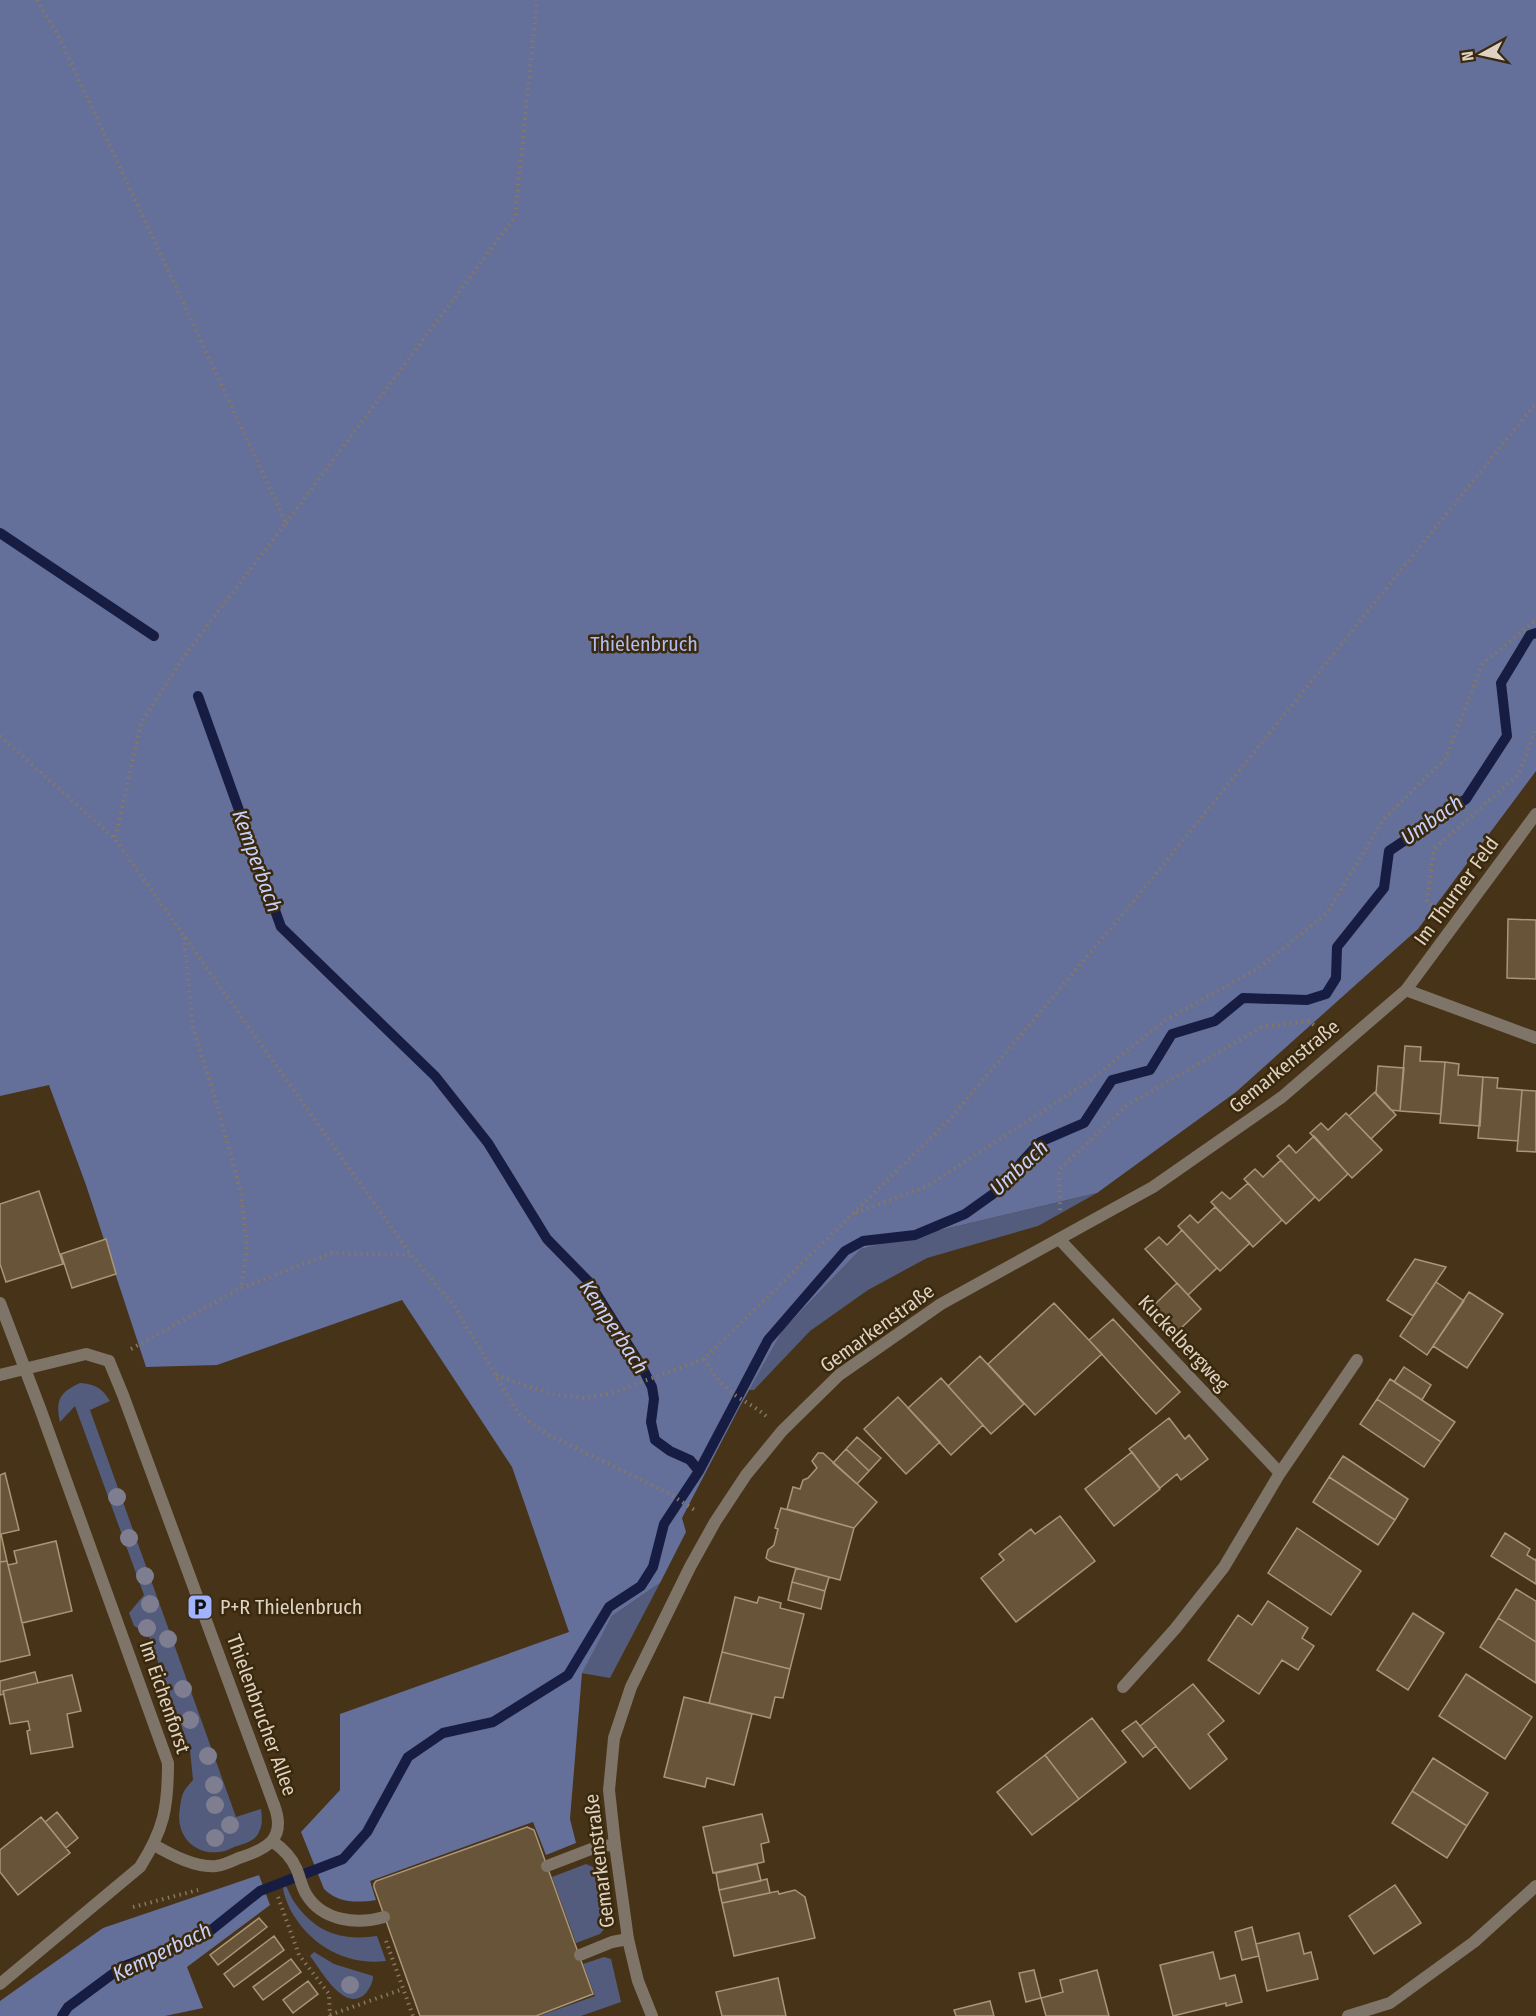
<svg xmlns="http://www.w3.org/2000/svg" width="1536" height="2016" font-family="'Fira Sans Condensed',sans-serif">
<style>
.green{fill:#535c7d}
.forest{fill:#646f9a}
.lines{fill:none;stroke-linecap:round;stroke-linejoin:round}
.stream{stroke:#171d42;stroke-width:10}
.building{fill:#685539;stroke:#ab9577;stroke-width:1.5}
.path{stroke:#877862;stroke-width:4;stroke-dasharray:1.5 4.5;stroke-linecap:butt}
.service{stroke:#7e7468;stroke-width:12}
.minor{stroke:#7e7468;stroke-width:12}
.tree{fill:#7f7e90}
.labels{text-anchor:middle;dominant-baseline:central;stroke-width:5;stroke-linejoin:round;paint-order:stroke}
.park-label{font-size:20px;fill:#aebcf3;stroke:#3b290e}
.street-label{font-size:20px;fill:#ded3c3;stroke:#3b290e}
.poi-label{font-size:20px;fill:#ded3c3;stroke:#3b290e;text-anchor:start}
.water-label{font-size:21px;font-style:italic;fill:#c6d1fb;stroke:#3b290e}
</style>
<rect width="100%" height="100%" fill="#463318"/>
<path class="green" d="M1097,1193L1038,1226L927,1258L868,1290L810,1331L754,1390H749L783,1330L861,1249Z
M80,1383C95,1384 102,1388 110,1401L90,1410L236,1817L261,1809C262,1816 263,1824 259,1832C255,1841 246,1843 237,1846C231,1848 225,1852 219,1852C192,1855 175,1833 180,1808C182,1793 183,1791 193,1780L190,1750L148,1634L134,1626L129,1613L144,1595L75,1406L60,1422C55,1400 60,1392 80,1383Z
M660,1583L610,1678L581,1673L612,1616Z
M586,1864L593,1867L605,1928L600,1934L576,1943L552,1877Z
M283,1883C289,1888 290,1897 295,1903C316,1933 342,1941 377,1936L386,1961C346,1966 309,1945 290,1909C287,1902 282,1891 283,1883Z
M314,1952L334,1964L373,1976C373,1982 370,1988 366,1993C345,2015 321,1970 310,1956Z
M604,1957L611,1959L621,2002L581,2016H539L595,1996L583,1964Z"/>
<path class="forest" d="M0,0H1536V771L1418,929L1236,1092L1097,1193L861,1249L783,1330L739,1408L682,1518L686,1532L660,1583L612,1616L582,1673L570,1819L576,1843L546,1855L533,1822L370,1881L376,1900C357,1903 338,1903 324,1889L301,1832L340,1790V1714L569,1632L512,1467L402,1300L217,1365L146,1367L86,1185L49,1085L0,1096Z
M259,1875L270,1905L187,1967L203,2008L165,2016H0V2001L103,1928Z"/>
<g class="lines">
<path class="stream" d="M0,533L154,636
M699,1471L768,1340L845,1251L863,1241L915,1235L965,1214L993,1194L1040,1142L1084,1123L1112,1080L1150,1070L1172,1034L1215,1021L1243,998L1307,1000L1326,994L1336,978L1337,947L1384,888L1389,851L1466,799L1507,736L1501,683L1530,635L1536,633
M62,2016L68,2007L122,1967L205,1935L260,1891L343,1859L367,1832L408,1757L443,1733L493,1722L568,1675L609,1607L641,1586L653,1567L664,1524L699,1471L690,1460L670,1451L655,1440L651,1422L654,1399L652,1387L643,1369L589,1282L547,1239L488,1143L435,1076L281,927L198,696"/>
</g>
<path class="building" d="M1508,919L1536,920V979L1507,978Z
M1405,1046L1421,1047L1420,1061L1445,1062L1441,1114L1400,1111Z
M1445,1062L1459,1064L1458,1075L1483,1077L1480,1126L1440,1123Z
M1378,1066L1404,1068L1400,1111L1391,1110L1376,1094Z
M1483,1077L1498,1078L1497,1088L1522,1090L1518,1141L1478,1138Z
M1522,1090L1536,1091V1152L1517,1151Z
M1375,1092L1396,1115L1371,1139L1349,1116Z
M1346,1113L1382,1150L1352,1178L1310,1133L1321,1123L1328,1130Z
M1314,1136L1348,1174L1319,1201L1277,1156L1289,1145L1296,1153Z
M1281,1160L1315,1197L1286,1224L1244,1179L1255,1169L1263,1177Z
M1248,1183L1282,1220L1253,1247L1211,1202L1222,1192L1230,1199Z
M39,1191L63,1264L6,1282L0,1264V1204Z
M1215,1207L1250,1243L1220,1271L1178,1226L1190,1215L1198,1223Z
M1182,1230L1217,1268L1188,1295L1145,1249L1159,1237L1167,1245Z
M106,1239L116,1274L72,1288L61,1254Z
M1415,1259L1446,1267L1413,1316L1387,1300Z
M1436,1282L1464,1301L1427,1355L1400,1336Z
M1177,1283L1201,1309L1177,1332L1153,1306Z
M1469,1292L1503,1314L1467,1368L1433,1346Z
M1054,1303L1102,1354L1035,1415L988,1364Z
M1113,1319L1180,1392L1156,1414L1089,1340Z
M980,1356L1024,1404L991,1434L948,1386Z
M1404,1367L1431,1385L1422,1400L1394,1382Z
M941,1378L983,1425L951,1455L908,1408Z
M1390,1379L1455,1422L1441,1442L1377,1399Z
M898,1397L940,1442L906,1474L864,1429Z
M1377,1399L1441,1442L1424,1467L1360,1424Z
M1169,1418L1185,1439L1189,1435L1208,1459L1181,1480L1177,1474L1160,1488L1129,1449Z
M857,1437L881,1458L869,1471L846,1449Z
M846,1449L869,1471L857,1484L833,1463Z
M1132,1452L1160,1489L1114,1526L1085,1489Z
M818,1453H823L877,1502L854,1528L787,1509L793,1487L800,1489L803,1480L808,1478L817,1468L812,1461Z
M1343,1456L1408,1499L1395,1520L1329,1477Z
M5,1473L19,1530L1,1534L7,1561L0,1562V1475Z
M1329,1477L1395,1520L1378,1545L1313,1502Z
M781,1508L854,1528L840,1580L770,1561L766,1558L768,1550L774,1545L778,1529L775,1528Z
M1060,1516L1095,1561L1016,1622L981,1578L1004,1560L999,1554L1031,1529L1035,1534Z
M1297,1528L1361,1571L1331,1615L1268,1573Z
M1505,1533L1530,1549L1527,1555L1535,1560L1536,1559V1584L1491,1556Z
M56,1541L72,1611L22,1623L8,1565L17,1563L14,1551Z
M7,1561L30,1655L0,1662V1562Z
M796,1568L829,1577L825,1591L792,1582Z
M792,1582L825,1591L821,1609L788,1600Z
M1516,1589L1536,1601V1642L1498,1618Z
M735,1597L757,1603L759,1597L781,1603L780,1608L804,1614L790,1669L722,1652Z
M1268,1601L1308,1628L1302,1638L1314,1646L1298,1670L1282,1660L1259,1694L1208,1660L1238,1615L1252,1625Z
M1413,1613L1444,1633L1408,1690L1377,1670Z
M1498,1618L1536,1642V1683L1480,1647Z
M722,1652L790,1669L783,1698L775,1697L770,1718L709,1703Z
M35,1672L38,1683L3,1691L4,1694L0,1695V1681Z
M1466,1674L1532,1717L1505,1759L1439,1716Z
M72,1675L81,1711L67,1714L73,1747L31,1754L27,1731L30,1730L28,1721L10,1724L3,1691Z
M1193,1684L1224,1721L1208,1734L1227,1759L1190,1789L1140,1726Z
M684,1697L752,1714L734,1785L707,1778L705,1787L664,1777Z
M1092,1718L1126,1762L1079,1799L1045,1755Z
M1136,1721L1156,1746L1143,1757L1122,1731Z
M1045,1755L1079,1799L1032,1835L997,1792Z
M1433,1758L1488,1793L1467,1826L1412,1791Z
M1412,1791L1467,1826L1447,1858L1392,1823Z
M57,1812L78,1838L66,1848L45,1822Z
M762,1814L769,1842L761,1844L764,1862L713,1873L703,1827Z
M41,1817L70,1853L18,1895L0,1872V1850Z
M527,1827L534,1830L593,1994L536,2016H420L374,1887V1884L376,1881Z
M757,1864L761,1881L719,1890L716,1873Z
M767,1879L770,1893L722,1903L719,1890Z
M1395,1885L1421,1923L1374,1954L1349,1916Z
M795,1890L805,1897L815,1938L734,1956L722,1903L778,1891L779,1894Z
M259,1918L267,1927L218,1965L210,1955Z
M1252,1927L1259,1956L1242,1960L1235,1932Z
M1299,1933L1304,1954L1311,1952L1318,1979L1267,1991L1256,1944Z
M274,1936L284,1950L234,1987L224,1974Z
M1213,1952L1220,1979L1235,1975L1242,2002L1226,2006V2003L1173,2016L1160,1965Z
M291,1959L301,1972L263,2000L253,1987Z
M1034,1970L1041,1998L1026,2002L1019,1973Z
M1097,1970L1109,2016H1046L1041,1998L1063,1992L1060,1980Z
M778,1978L786,2016H722L716,1992Z
M308,1981L318,1994L293,2013L283,2000Z
M990,2001L994,2016H956L954,2010Z"/>
<g class="lines">
<path class="path" d="M37,0L60,39L286,523L187,652L141,723L115,839
M286,523L515,217L537,0
M0,736L115,839L411,1255L455,1307L518,1413L545,1433L670,1494L696,1511
M1436,909L1427,901L1434,849L1519,774L1536,728
M184,937L193,1028L216,1101L241,1193L247,1248L241,1288
M1060,1210L1059,1170L1126,1106L1262,1027L1309,1021L1321,1031
M856,1213L929,1185L1089,1081L1164,1021L1260,967L1327,913L1383,820L1445,759L1483,663L1536,620
M131,1349L241,1288L332,1253L410,1255
M704,1359C711,1371 719,1383 731,1392C742,1401 755,1406 766,1416
M496,1375L551,1394L586,1398L612,1393L704,1359L950,1119L1138,896L1536,403
M278,1897L299,1955L329,1994L330,2016
M133,1907L198,1890
M386,1941L413,2016
M330,2015L403,1989"/>
<path class="service" d="M109,1361L123,1395L274,1805
M272,1841C282,1848 291,1856 296,1868C300,1876 301,1886 306,1894C322,1921 357,1925 384,1917
M547,1866L599,1846L615,1845
M580,1955L612,1942L628,1939"/>
<path class="minor" d="M1406,990L1536,1038
M1060,1240L1280,1473
M0,1303L41,1411L168,1763C168,1808 164,1829 140,1867L0,1984
M0,1375L86,1354L109,1361
M1123,1687L1175,1629L1224,1567L1280,1473L1357,1360
M154,1845C172,1855 195,1868 216,1866C224,1865 232,1861 239,1858C267,1849 287,1839 274,1805
M652,2016L638,1981L628,1939L615,1845L609,1790L614,1738L631,1687L690,1567L715,1522L746,1475L782,1431L839,1375L941,1304L1153,1187L1282,1097L1406,990L1536,814
M1348,2016L1390,2003L1474,1942L1536,1886"/>
</g>
<g class="tree">
<circle cx="117" cy="1497" r="9"/>
<circle cx="129" cy="1538" r="9"/>
<circle cx="145" cy="1576" r="9"/>
<circle cx="150" cy="1604" r="9"/>
<circle cx="147" cy="1628" r="9"/>
<circle cx="168" cy="1639" r="9"/>
<circle cx="183" cy="1689" r="9"/>
<circle cx="190" cy="1720" r="9"/>
<circle cx="208" cy="1756" r="9"/>
<circle cx="214" cy="1785" r="9"/>
<circle cx="215" cy="1805" r="9"/>
<circle cx="230" cy="1825" r="9"/>
<circle cx="215" cy="1838" r="9"/>
<circle cx="350" cy="1985" r="9"/>
</g>
<defs>
<g id="parking-square" transform="scale(1.35)"><rect x="-9" y="-9" width="18" height="18" rx="4" fill="#a1b3fd" stroke="#3b290e"/><path d="M-3.5-5.5H1a3.5 3.5 0 0 1 0 7H-1V5.5H-3.5ZM-1-3.4V-.6H.8a1.4 1.4 0 0 0 0-2.8Z" fill="#111"/></g>
</defs>
<g fill-rule="evenodd">
<use href="#parking-square" x="200" y="1607"/>
</g>
<g class="labels">
<g class="park-label">
<text x="644" y="644">Thielenbruch</text>
</g>
<g class="street-label">
<text transform="translate(1456 891) rotate(-54)">Im Thurner Feld</text>
<text transform="translate(1284 1066) rotate(-39)">Gemarkenstraße</text>
<text transform="translate(877 1328) rotate(-36)">Gemarkenstraße</text>
<text transform="translate(1184 1343) rotate(47)">Kuckelbergweg</text>
<text transform="translate(165 1697) rotate(71)">Im Eichenforst</text>
<text transform="translate(262 1715) rotate(70)">Thielenbrucher Allee</text>
<text transform="translate(599 1861) rotate(-97)">Gemarkenstraße</text>
</g>
<g class="poi-label">
<text x="220" y="1607">P+R Thielenbruch</text>
</g>
<g class="water-label">
<text transform="translate(1432 820) rotate(-35)">Umbach</text>
<text transform="translate(257 861) rotate(70)">Kemperbach</text>
<text transform="translate(1019 1168) rotate(-43)">Umbach</text>
<text transform="translate(614 1327) rotate(57)">Kemperbach</text>
<text transform="translate(162 1952) rotate(-26)">Kemperbach</text>
</g>
</g>
<g transform="translate(1482 54) rotate(262)" stroke="#3b290e" stroke-width="4.5" paint-order="stroke">
<path d="M0-4.5L10 22L0 15L-10 22Z" fill="#ded3c3"/>
<text y="-9" font-size="16" font-weight="bold" text-anchor="middle" fill="#ded3c3">N</text>
</g>
</svg>
